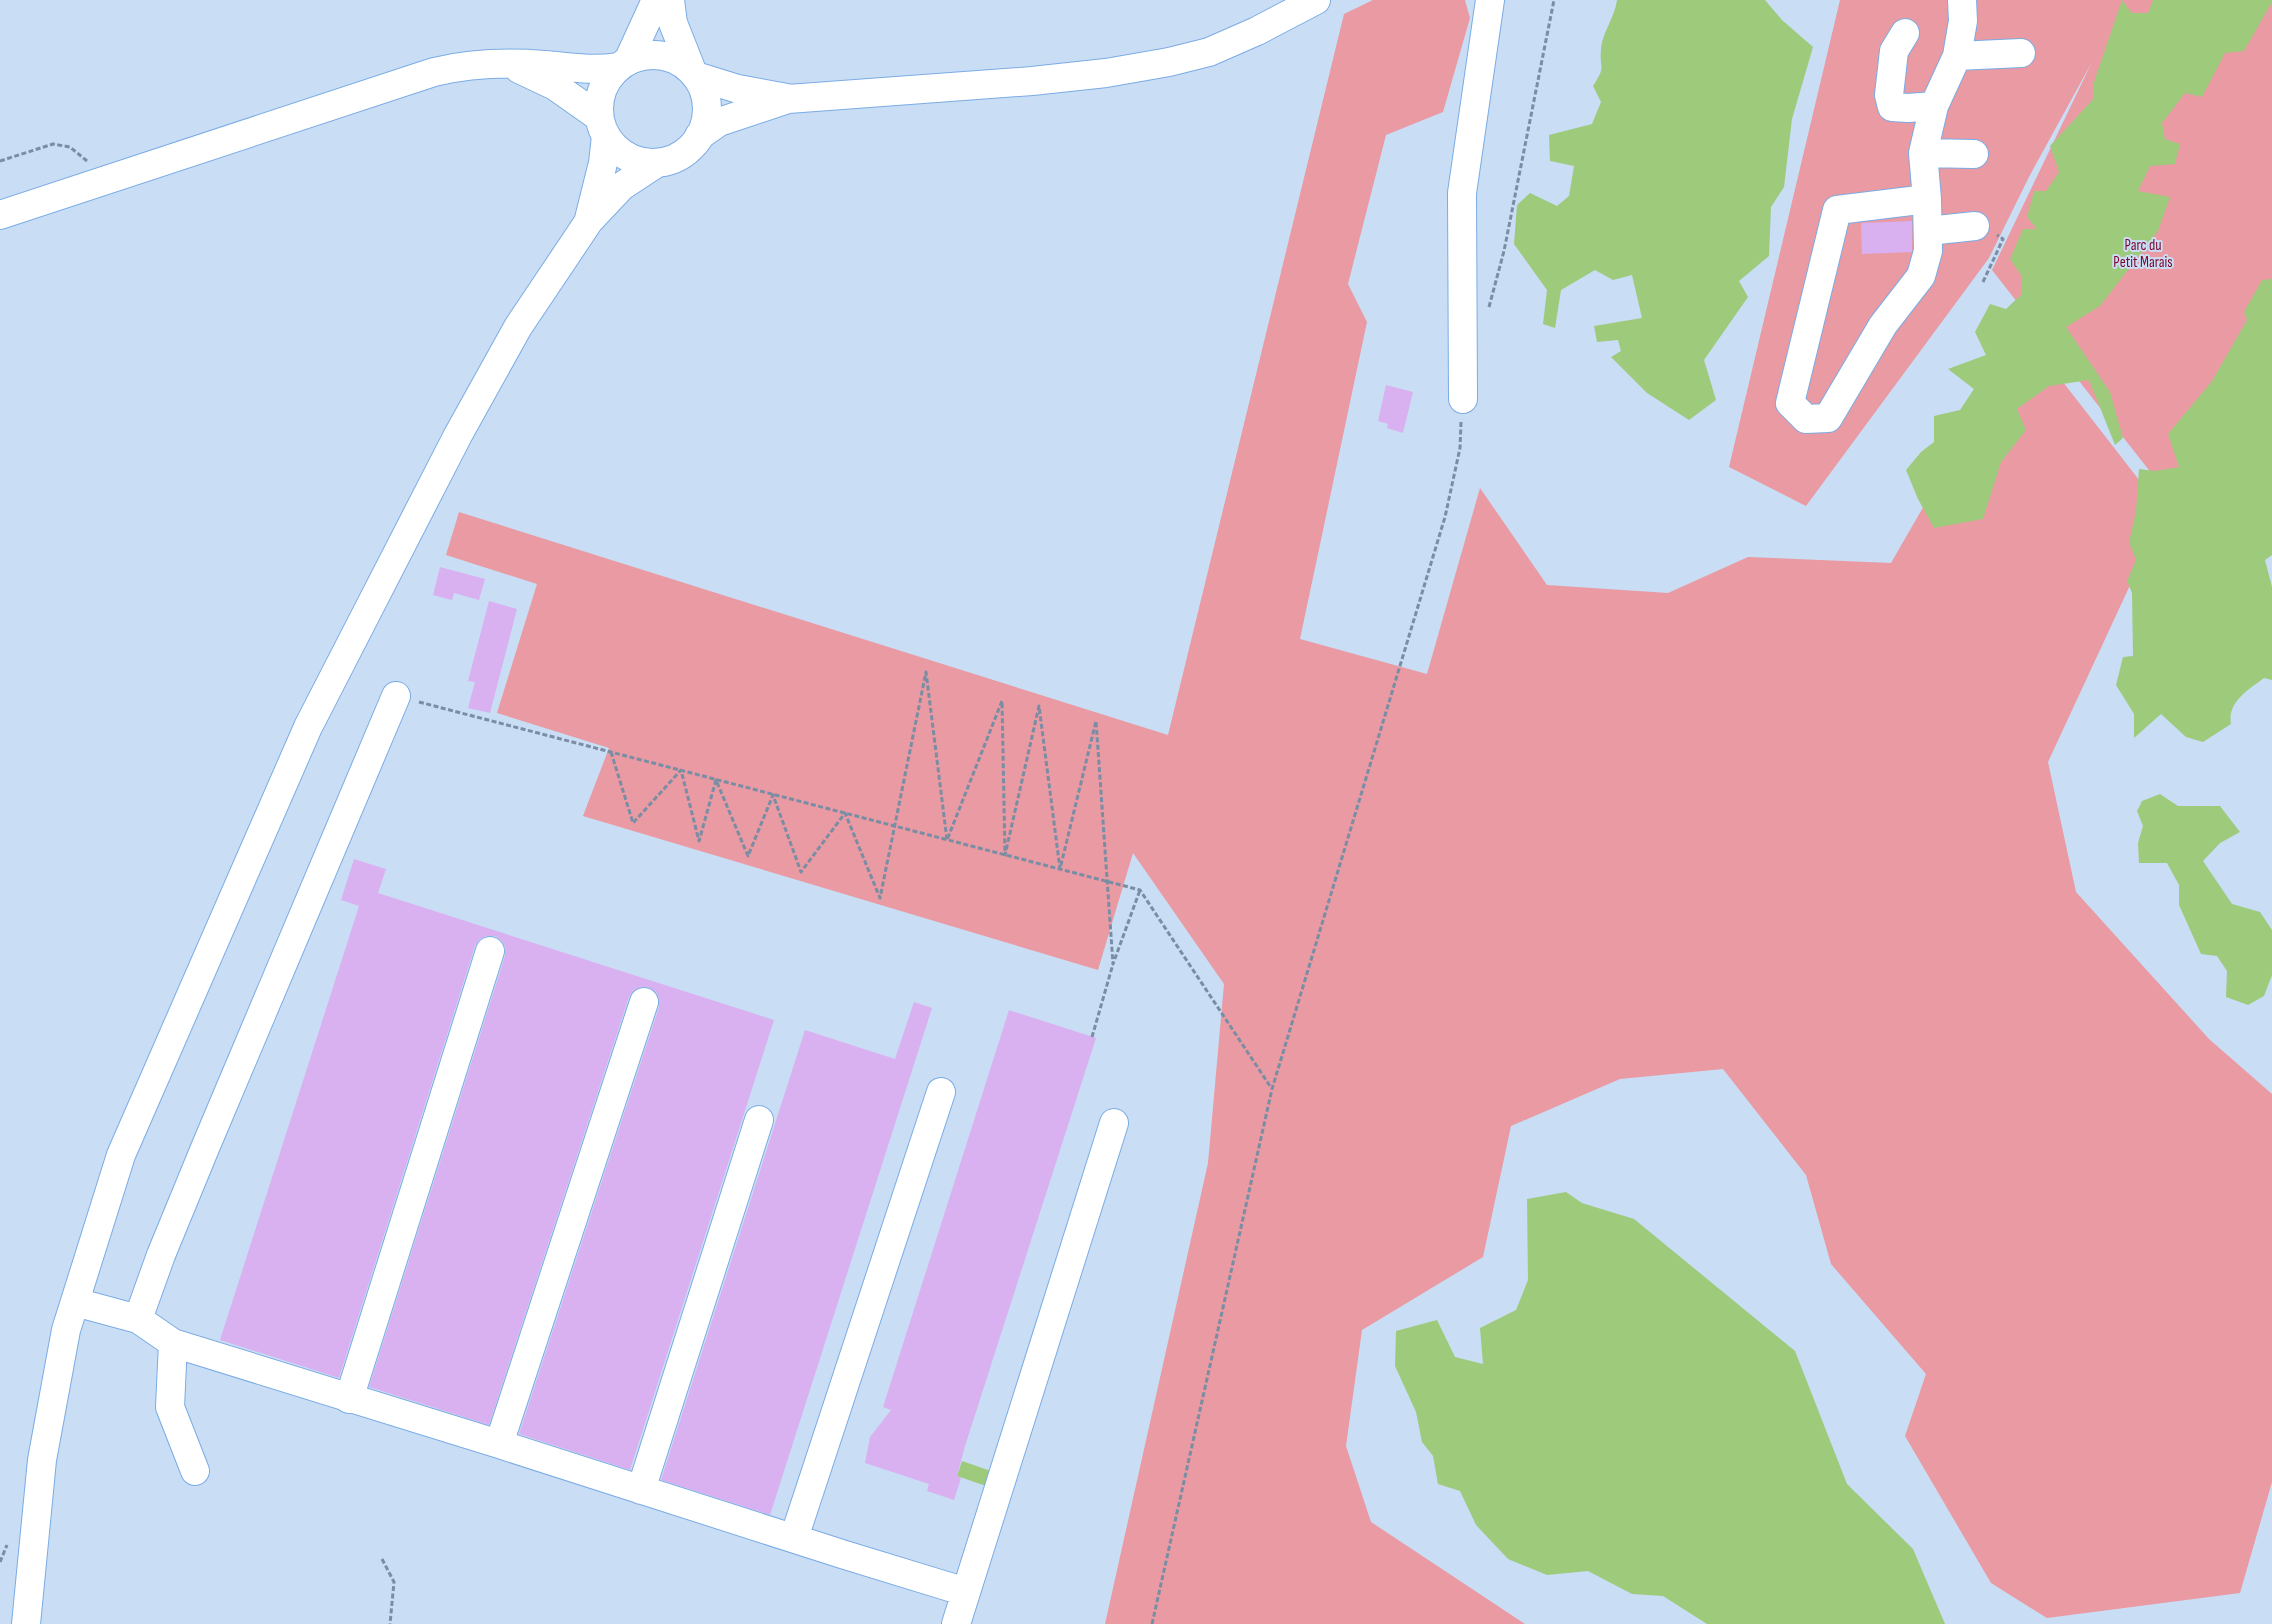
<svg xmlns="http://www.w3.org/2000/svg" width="2272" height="1624" font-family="'Sofia Sans Condensed',sans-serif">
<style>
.green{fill:#e99aa2}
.water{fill:#9eca7c}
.building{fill:#d9b1f1}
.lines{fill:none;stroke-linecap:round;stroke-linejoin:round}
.minor-casing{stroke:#7bace4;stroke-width:30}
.major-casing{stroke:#7bace4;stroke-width:30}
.path{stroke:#798da4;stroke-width:3;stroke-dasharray:5 2.5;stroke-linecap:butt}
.minor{stroke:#fff;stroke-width:28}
.major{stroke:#fff;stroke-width:28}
.labels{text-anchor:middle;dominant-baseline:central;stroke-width:4;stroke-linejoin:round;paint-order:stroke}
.park-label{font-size:15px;fill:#7b072b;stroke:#c9ddf5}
</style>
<rect width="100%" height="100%" fill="#c9ddf5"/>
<path class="green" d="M1373,0H1465L1470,18L1443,112L1386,135L1348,284L1367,322L1300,639L1427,674L1480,488L1547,585L1668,593L1748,557L1891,563L2024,332L2164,512L2048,762L2076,892L2209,1039L2272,1094V1482L2240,1593L2047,1618L1991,1583L1905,1436L1926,1374L1831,1264L1806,1175L1723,1069L1620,1079L1511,1126L1483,1257L1362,1330L1346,1446L1371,1522L1525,1624H1105L1208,1163L1224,984L1133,853L1098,970L583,816L609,748L497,713L537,584L446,555L459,512L1168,735L1344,14Z
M1840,0H2272V365L2203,539L1992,270L2092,62L2030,175L1989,258L1806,506L1729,467Z"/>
<path class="water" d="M1617,0H1765L1782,20L1813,47L1792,119L1784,187L1771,207L1769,256L1739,281L1748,297L1704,360L1716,400L1689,420L1647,393L1611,357L1621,351L1618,340L1597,342L1594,326L1642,318L1632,275L1613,280L1595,270L1561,290L1555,328L1543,324L1547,290L1514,244L1517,205L1530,193L1557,206L1569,196L1574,166L1550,161L1549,135L1592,124L1601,102L1593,86C1607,64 1599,70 1601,49C1602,33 1615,17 1617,0Z
M2122,0L2132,13H2148L2153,0H2272V2L2244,51L2225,53L2202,97L2185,93L2162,123L2165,139L2180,144L2175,164L2150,166L2138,191L2170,197L2158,231L2100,306L2066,327L2110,392L2123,438L2115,445L2089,380L2049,386L2017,409L2026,430L2001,462L1983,519L1934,528L1918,499L1906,470L1921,452L1934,442V416L1960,410L1974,389L1948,369L1986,355L1975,332L1990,304L2006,309L2022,294L2021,275L2010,259L2023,229H2037L2027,217L2034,191H2046L2059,172L2050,146L2094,98V82Z
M2272,279V555L2265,560L2272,587V680L2264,678C2248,690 2227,702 2231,724L2203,742L2186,737L2161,714L2134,738V714L2116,685L2123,657L2133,656L2132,593L2127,581L2136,560L2129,542L2136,511L2139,469L2155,471L2179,467L2168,434L2212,381L2247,320L2244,312L2262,280Z
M2160,794L2178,806H2220L2240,832L2220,843L2203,861L2232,904L2260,912L2272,930V975L2264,996L2248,1005L2226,997L2227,971L2217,956L2201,954L2179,905V885L2167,863H2139L2138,843L2143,826L2137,811L2142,801Z
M1566,1192L1582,1203L1634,1219L1795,1351L1847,1484L1913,1549L1945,1624H1707L1663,1596L1632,1594L1588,1571L1547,1575L1508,1559L1476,1525L1460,1491L1438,1484L1433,1456L1422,1442L1416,1412L1395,1366L1396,1331L1437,1320L1455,1357L1483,1364L1480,1328L1516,1310L1528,1280L1527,1199Z
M962,1461L991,1471L986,1486L957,1476Z"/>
<path class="building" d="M1912,221V252L1862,254L1861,223Z
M1386,385L1413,392L1403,433L1387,428L1388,424L1378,421Z
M440,567L485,579L479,600L454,593L452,600L433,595Z
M489,601L517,609L490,713L468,708L475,682L468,681Z
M354,859L386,869L378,893L774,1020L630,1470L519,1434L659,1007V999L656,992L648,987H641L634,990L629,997L489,1425L369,1387L505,956V947L502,941L495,936H486L479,940L475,946L339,1378L220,1340L359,906L341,900Z
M914,1002L932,1008L770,1515L661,1480L805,1030L895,1059Z
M1009,1010L1096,1038L965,1446L957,1476L961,1478L954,1500L927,1491L929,1484L865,1463L870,1437L891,1410L883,1407Z"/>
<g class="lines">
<g class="minor-casing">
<path id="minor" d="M670,0L673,23L692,71
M1905,33L1894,51L1889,95L1892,107L1908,108L1934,106
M1957,56L2021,53
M628,61L656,0
M696,76L738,89L787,98
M699,136L719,122L788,99L1032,81L1106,73L1169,62L1209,52L1257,31L1316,0
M1923,153L1974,154
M1927,199L1837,210L1790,403L1806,419L1828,418L1883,325L1921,276L1928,251L1927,199L1923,153L1934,106L1957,56L1963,21L1962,0
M589,219L603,163L606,136
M1928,231L1975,226
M1463,399L1462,193L1490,0
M75,1302L138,1319L161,1255L205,1148L396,696
M138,1319L173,1343L499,1444L845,1555L966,1592
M173,1343L170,1407L195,1471
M349,1399L490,951
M499,1444L644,1002
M641,1490L759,1120
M794,1538L941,1092
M26,1624L42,1460L66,1330L121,1155L308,727L458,435L518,327L589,221L622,186L657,163
M956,1624L1114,1123"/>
</g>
<g class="major-casing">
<path id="major" d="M599 109a54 54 0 1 1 108 0a54 54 0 1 1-108 0Z
M519,69L555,86L599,117
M0,215L434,72C471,63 507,62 545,65C571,67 591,71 618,67"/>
</g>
<path class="path" d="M0,161L53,144L70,147L87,161
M1983,282L2003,239L1997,235
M1489,307L1504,251L1554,0
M419,702L1140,890L1272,1089
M611,752L633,823L681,770L699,841L716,780L748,856L773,795L801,872L845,813L880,898L926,672L947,840L1002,701L1005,855L1039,706L1060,869L1096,721L1113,964L1140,890
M1092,1037L1113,964
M382,1559L394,1582L390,1624
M0,1562L7,1545
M1152,1624L1272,1089L1445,517L1460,448L1461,422"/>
<use href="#minor" class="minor"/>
<use href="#major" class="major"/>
</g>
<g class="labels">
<g class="park-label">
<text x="2143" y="245">Parc du<tspan x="2143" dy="17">Petit Marais</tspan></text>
</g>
</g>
</svg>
